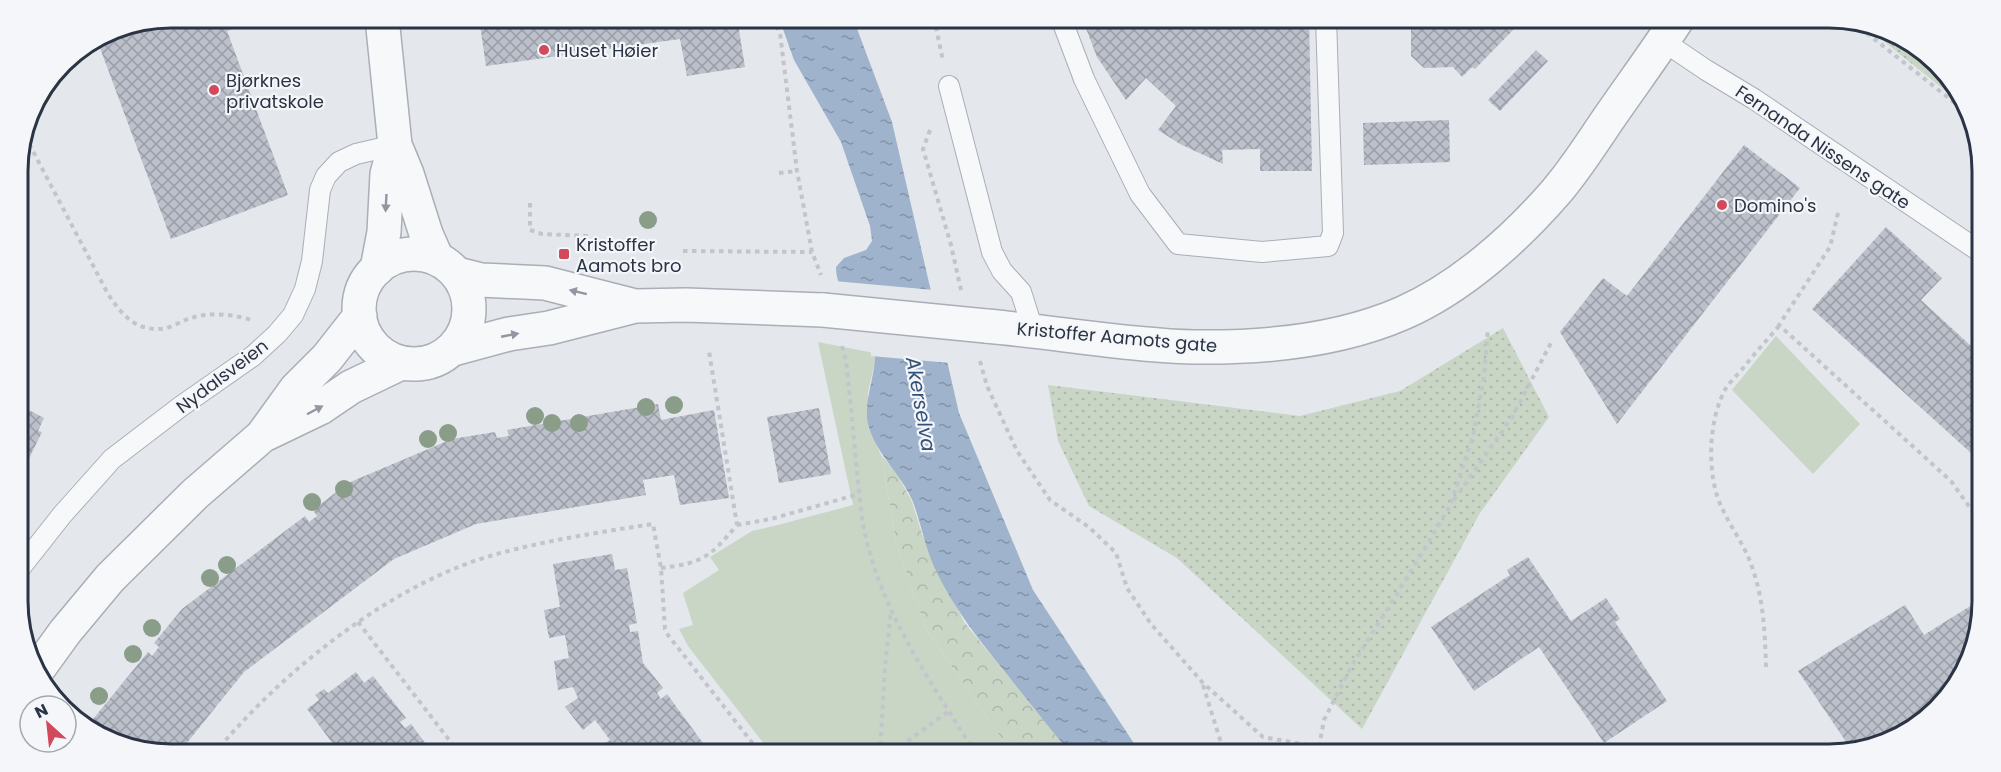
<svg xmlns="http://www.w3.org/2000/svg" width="2001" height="772" font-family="Poppins,sans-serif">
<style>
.grass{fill:url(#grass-dots)}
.forest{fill:url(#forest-crowns)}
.green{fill:#c9d6c5}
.water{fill:url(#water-ripples)}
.pier{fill:#e4e7ec}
.building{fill:url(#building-cross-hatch)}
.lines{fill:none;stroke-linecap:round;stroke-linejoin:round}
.service-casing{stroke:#a9aeb7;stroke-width:22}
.minor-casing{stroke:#a9aeb7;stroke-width:36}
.tertiary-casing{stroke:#a9aeb7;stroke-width:36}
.path{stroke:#c2c5cb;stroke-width:4;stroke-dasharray:4.5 4.5;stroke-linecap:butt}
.service{stroke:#f7f8fa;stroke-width:20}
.minor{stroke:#f7f8fa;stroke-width:33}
.tertiary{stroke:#f7f8fa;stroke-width:33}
.tertiary-bridge-casing{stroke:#a9aeb7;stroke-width:36;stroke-linecap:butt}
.tertiary-bridge{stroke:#f7f8fa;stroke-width:33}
.tree{fill:#899d89}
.oneway{fill:#9196a0}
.poi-dot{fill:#d1495b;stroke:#f4f6f9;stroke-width:2}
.labels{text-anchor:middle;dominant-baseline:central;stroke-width:4.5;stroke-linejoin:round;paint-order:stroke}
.poi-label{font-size:18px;fill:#2b3445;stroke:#f4f6f9;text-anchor:start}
.street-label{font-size:18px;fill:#2b3445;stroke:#f4f6f9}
.water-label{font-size:20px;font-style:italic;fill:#34527a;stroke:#f4f6f9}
.rim{fill:none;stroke:#2b3445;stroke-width:3}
</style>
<defs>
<pattern id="grass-dots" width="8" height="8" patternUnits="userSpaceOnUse" patternTransform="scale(1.5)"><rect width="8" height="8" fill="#c9d6c5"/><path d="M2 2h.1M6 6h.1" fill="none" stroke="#adb8ab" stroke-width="1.8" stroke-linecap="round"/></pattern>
<pattern id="forest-crowns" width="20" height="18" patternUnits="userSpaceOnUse" patternTransform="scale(1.5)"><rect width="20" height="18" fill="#c9d6c5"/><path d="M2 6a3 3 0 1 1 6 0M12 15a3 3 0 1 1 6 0" fill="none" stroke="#adb8ab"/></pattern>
<pattern id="water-ripples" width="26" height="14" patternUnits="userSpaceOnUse" patternTransform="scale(1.5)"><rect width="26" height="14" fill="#9fb4cc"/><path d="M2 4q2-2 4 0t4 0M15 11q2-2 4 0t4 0" fill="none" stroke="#8293a7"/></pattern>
<pattern id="building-cross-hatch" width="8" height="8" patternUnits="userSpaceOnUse" patternTransform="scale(1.5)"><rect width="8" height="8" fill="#bbc0ca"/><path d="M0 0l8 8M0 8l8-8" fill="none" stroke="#989da6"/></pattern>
</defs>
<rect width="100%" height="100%" fill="#e4e7ec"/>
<path class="grass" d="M1880,27L1930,62L1922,72L1875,34Z
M1503,328L1549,417L1480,513L1362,729L1177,558L1089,506L1058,441L1048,385L1300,416L1400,391Z"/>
<path class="forest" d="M881,455L897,474L912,502L922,534L964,622L1071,754H1012L926,629L896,542Z"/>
<path class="green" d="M1930,62L1951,78L1961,103L1922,72Z
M1776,336L1860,424L1813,474L1732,390Z
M818,342L874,353L875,361L868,392V427L881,455L896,542L926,629L1012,754H772L688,646L679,629L693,625L683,593L719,570L710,557L752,531L774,526L853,505Z"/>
<path class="water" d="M779,18H853L892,122L959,413L1033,590L1141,754H1071C1049,727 1027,700 1005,672C980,641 956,611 938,575C926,552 922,526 913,502C902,475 878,456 869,428C860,399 883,365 872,338C862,313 836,296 836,267L844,258L866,250L872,241L870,226L841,142L794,60Z"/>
<path class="pier" d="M834,281L934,290L950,363L871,356L870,340L859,312L839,291Z"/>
<path class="building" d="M172,18H262L227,31L288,195L171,239L97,40L113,30Z
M479,18H737L745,67L687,76L680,39L486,66Z
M1082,18H1309L1312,171H1260V149L1222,150L1223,164L1180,144L1158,130L1176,106L1146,78L1126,100L1097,57Z
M1411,18H1507L1516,27L1475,69L1472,67L1462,77L1453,67L1424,68L1411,56Z
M1536,50L1548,61L1500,111L1488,100Z
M1449,120L1450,162L1364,165L1363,123Z
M1744,145L1800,188L1617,424L1560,332L1603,278L1627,296Z
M1886,227L1942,278L1921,300L1982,356L1983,464L1812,309Z
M639,238L640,248L617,251L616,241Z
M658,404L661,420L714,410L729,498L680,505L674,475L643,480L646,495L476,524L394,559L244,672L178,754L122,746L89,724L148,652L152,656L159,647L154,643L182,609L305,516L309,522L317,516L313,510L348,483L452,439L495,432L497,438L509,436L507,430Z
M819,408L831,474L779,483L767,417Z
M27,409L44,418L38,431L42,432L20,477V410L25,413Z
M612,554L615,570L627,568L637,623L629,625L630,632L638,631L643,663L663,688L657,693L661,699L667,694L711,754H601L597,748L610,740L595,720L583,730L565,707L578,698L573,687L558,690L554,661L569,658L565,635L549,638L544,610L560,607L553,564Z
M1528,557L1571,621L1606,598L1620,619L1615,622L1667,701L1604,743L1539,647L1474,691L1431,627L1510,575L1507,570Z
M1983,598L1975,650L1928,716L1908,728L1851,749L1798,671L1905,605L1924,635Z
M356,672L364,683L373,676L406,718L400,722L405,728L411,724L432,752L431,754H328L336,748L307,709L319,700L315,695L324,689L328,693Z"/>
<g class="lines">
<g class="service-casing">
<path id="service" d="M1061,18L1084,79L1140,194L1178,244L1262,252L1328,246L1333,233L1326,18
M1663,41L1706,70L1754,99L1982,253
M949,86L992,252L1002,271L1021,292L1033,330
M21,567L62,515L112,459L180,407L253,356L277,334L293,315L305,289L312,261L320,190L326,176L339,162L356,154L395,145"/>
</g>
<g class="minor-casing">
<path id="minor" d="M382,18L395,145L407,174L426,234L437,259
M377,269L384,232L387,174L395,145"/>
</g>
<g class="tertiary-casing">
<path id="tertiary" d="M359 309a55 55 0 1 1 110 0a55 55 0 1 1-110 0Z
M457,274L481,280L545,283L631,305
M986,326C1055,332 1124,345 1194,347C1263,348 1339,341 1403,313C1460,288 1514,240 1555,193C1576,169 1593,141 1611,115C1633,83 1657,51 1678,18
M453,349L509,334L549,328L635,306L686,305L823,310
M266,434L320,408L351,387L401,363
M39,668L65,632L110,578L195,494L262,436L296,389L327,358L360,316"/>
</g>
<path class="path" d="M772,18L780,33L797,171L812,252L821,275
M934,18L943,61
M1875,26L1868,34L1965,111
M930,130L923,149L951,245L961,290
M25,136L108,294C121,313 133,330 160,329C170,329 181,321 191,318C209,312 233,314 251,320
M779,173L797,171
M530,203V230L542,234L588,236L597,251
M1838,213L1830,247L1779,325L1951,481L1983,526
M683,251L812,252
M842,346L846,361C850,395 853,428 856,462C859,486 860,511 865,534C883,615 932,684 976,754
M980,361L987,386L1017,451L1050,500L1090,528L1116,553L1127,588L1151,624L1203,683L1263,737L1319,747L1321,754
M1454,500L1512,417L1552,341
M737,525L771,519L859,494
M661,568C703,563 710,557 737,525L709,351
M358,622L460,754
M1766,667C1765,635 1764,604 1754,573C1747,548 1732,530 1722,508C1706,476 1708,419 1726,388C1731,381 1738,374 1744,367C1755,353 1767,340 1779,326
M1203,685L1222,746L1221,754
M1319,747L1324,720L1351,667L1415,565L1450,506L1473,436L1484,377L1488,328
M214,754C281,672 393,582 497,554C548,540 601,532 653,524L661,568L665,629L668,635L761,754
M880,754L885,667L891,610
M895,754L905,743L949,711"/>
<use href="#service" class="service"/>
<use href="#minor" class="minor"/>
<use href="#tertiary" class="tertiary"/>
<g class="tertiary-bridge-casing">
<path id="tertiary-bridge" d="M823,310L986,326"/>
</g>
<use href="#tertiary-bridge" class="tertiary-bridge"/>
</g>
<g class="tree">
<circle cx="648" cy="220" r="9"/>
<circle cx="674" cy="405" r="9"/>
<circle cx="646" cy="407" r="9"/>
<circle cx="535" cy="416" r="9"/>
<circle cx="552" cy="423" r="9"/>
<circle cx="579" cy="423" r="9"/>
<circle cx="448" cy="433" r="9"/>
<circle cx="428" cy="439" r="9"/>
<circle cx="344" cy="489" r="9"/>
<circle cx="312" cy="502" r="9"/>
<circle cx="227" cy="565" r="9"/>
<circle cx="210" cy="578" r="9"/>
<circle cx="152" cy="628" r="9"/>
<circle cx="133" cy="654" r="9"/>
<circle cx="99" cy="696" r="9"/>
</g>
<defs><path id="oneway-solid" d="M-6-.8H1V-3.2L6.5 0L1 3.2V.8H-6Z" transform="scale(1.5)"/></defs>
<g class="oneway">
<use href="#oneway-solid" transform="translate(386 203) rotate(93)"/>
<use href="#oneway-solid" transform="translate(578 292) rotate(-166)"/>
<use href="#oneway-solid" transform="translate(510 335) rotate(-11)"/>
<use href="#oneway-solid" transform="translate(315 410) rotate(-28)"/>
</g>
<g class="poi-dot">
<circle cx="544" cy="50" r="6"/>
<circle cx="214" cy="90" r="6"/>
<circle cx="1722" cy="205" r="6"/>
<rect x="558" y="248" width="12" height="12" rx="3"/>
</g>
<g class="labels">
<g class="poi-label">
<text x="556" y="50">Huset Høier</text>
<text x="226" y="80">Bjørknes<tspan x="226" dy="21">privatskole</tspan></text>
<text x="1734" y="205">Domino's</text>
<text x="576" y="244">Kristoffer<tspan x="576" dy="21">Aamots bro</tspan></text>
</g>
<g class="street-label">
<text transform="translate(1823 147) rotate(34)">Fernanda Nissens gate</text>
<text transform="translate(1117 337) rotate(5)">Kristoffer Aamots gate</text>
<text transform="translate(222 376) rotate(-37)">Nydalsveien</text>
</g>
<g class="water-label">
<text transform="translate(921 404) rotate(80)">Akerselva</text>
</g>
</g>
<path d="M0 0H2001V772H0ZM171 28H1829A143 143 0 0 1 1972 171V601A143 143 0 0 1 1829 744H171A143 143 0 0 1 28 601V171A143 143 0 0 1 171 28Z" fill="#f4f6f9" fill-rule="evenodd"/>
<path class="rim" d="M171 28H1829A143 143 0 0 1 1972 171V601A143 143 0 0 1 1829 744H171A143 143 0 0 1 28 601V171A143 143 0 0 1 171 28Z"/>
<g transform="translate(48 724) rotate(333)"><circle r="28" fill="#f4f6f9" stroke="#a4a8b1" stroke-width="1.5"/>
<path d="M0-4.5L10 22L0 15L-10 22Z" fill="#d1495b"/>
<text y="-9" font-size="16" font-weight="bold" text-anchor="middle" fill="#2b3445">N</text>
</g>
</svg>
